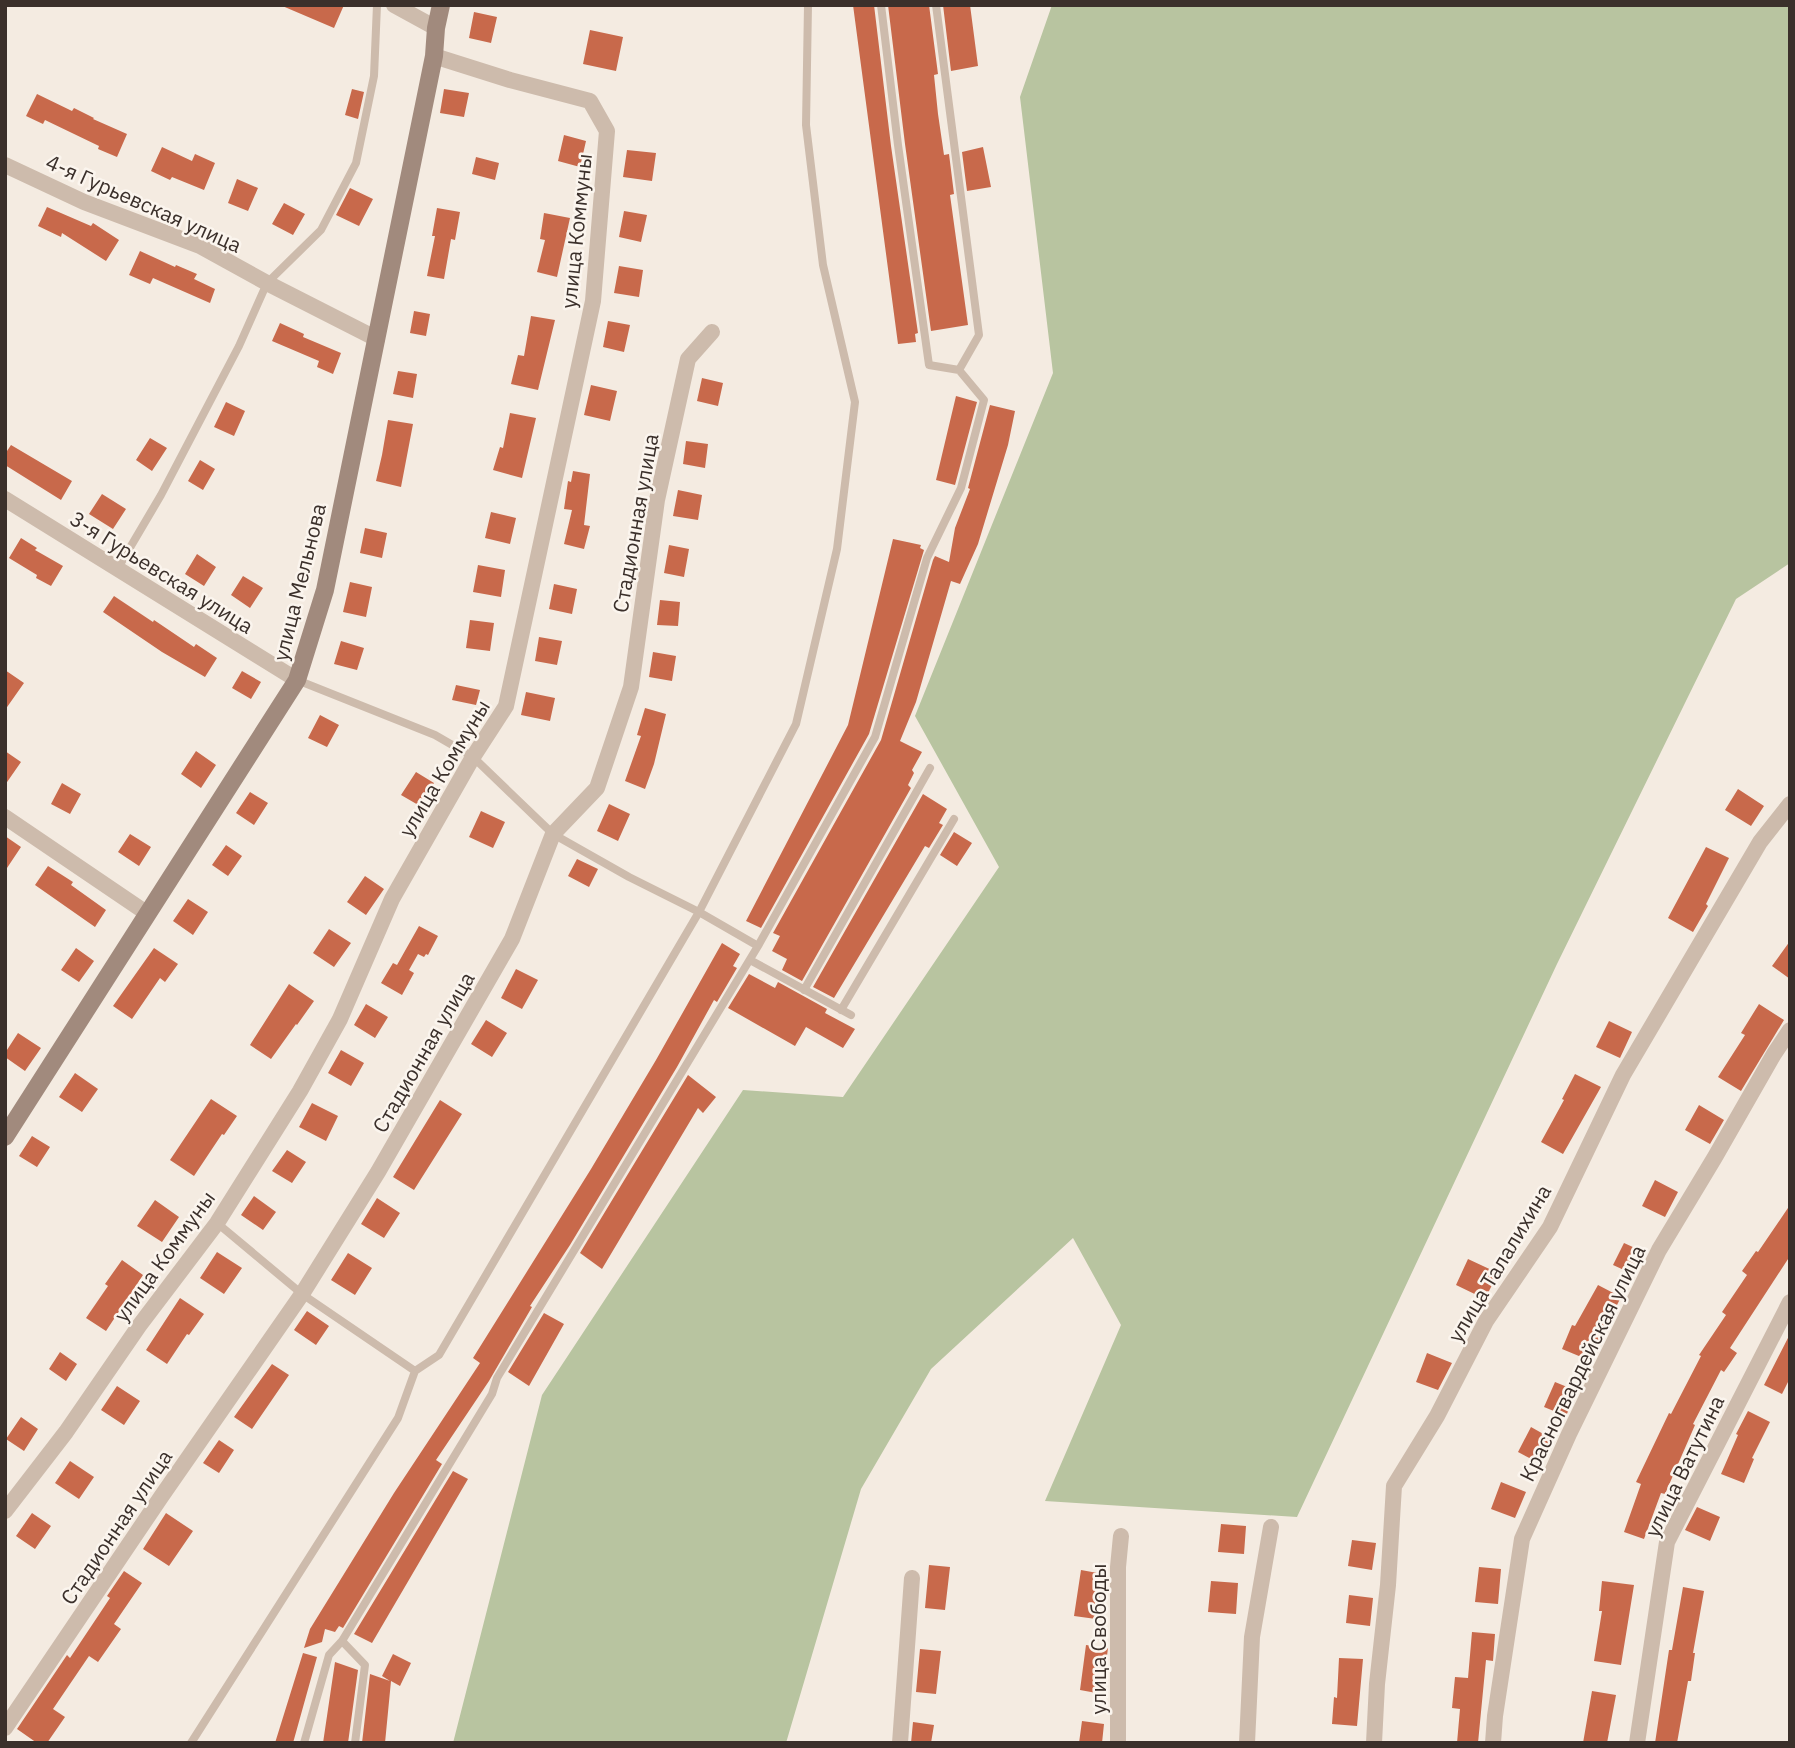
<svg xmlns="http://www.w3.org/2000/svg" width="1795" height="1748" font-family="'IBM Plex Sans',sans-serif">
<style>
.green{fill:#b8c4a0}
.building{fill:#c8694b}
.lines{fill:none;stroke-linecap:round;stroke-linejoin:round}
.lane{stroke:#cdbbac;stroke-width:8}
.street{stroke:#cdbbac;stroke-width:16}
.secondary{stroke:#a18a7d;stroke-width:18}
.labels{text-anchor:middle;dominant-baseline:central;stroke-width:5;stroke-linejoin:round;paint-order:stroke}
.street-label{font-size:21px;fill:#3b302b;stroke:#fbf5ee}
</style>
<rect width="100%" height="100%" fill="#f4ebe1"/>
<path class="green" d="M1052,5H1790V563L1736,599L1557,964L1297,1517L1045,1501L1121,1325L1073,1238L931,1369L861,1489L786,1743H453L542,1395L743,1090L843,1097L999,867L915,716L1053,373L1020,97Z"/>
<path class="building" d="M280,5H344L334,28Z
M853,5H874L891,146L918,333L915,334L916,342L898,344Z
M888,5H929L938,74L934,75L938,114L944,155L949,154L954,194L950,195L968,325L931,331L905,144Z
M943,5H970L978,66L951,71Z
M474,12L497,17L491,43L469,38Z
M590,30L623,37L616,71L583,64Z
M352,89L364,92L358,119L345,115Z
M444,89L469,93L464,117L440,113Z
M37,94L72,111L74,108L94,118L93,119L127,134L117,157L98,149L99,146L45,120L43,124L26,116Z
M564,135L586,141L580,167L558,161Z
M162,147L192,161L195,154L215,163L204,190L172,177L170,180L151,171Z
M983,147L991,187L967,191L962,152Z
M627,150L656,153L652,181L623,177Z
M476,157L499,163L495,180L472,174Z
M237,179L258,188L248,211L228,203Z
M350,188L373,199L359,226L336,215Z
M284,203L305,214L293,235L272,224Z
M47,207L91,226L93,223L119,240L106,261L62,233L61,237L38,226Z
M437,208L460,212L455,240L451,239L444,279L427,276L435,236H432Z
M624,211L647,215L641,242L619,237Z
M544,213L570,218L557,277L537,272L545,240L540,239Z
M140,251L175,267L176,265L197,274L194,279L215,289L210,303L153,278L150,284L129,275Z
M619,266L643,270L639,297L614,293Z
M414,311L430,314L426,336L410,333Z
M531,316L555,320L538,390L511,384L518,355L524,356Z
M608,321L630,325L624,352L603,347Z
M280,323L304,334L303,337L341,353L333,374L317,367L319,361L272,341Z
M398,371L417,374L413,398L393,394Z
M702,378L723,383L718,406L697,401Z
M591,385L617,391L610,421L584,415Z
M956,396L977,402L955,485L936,480Z
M226,402L245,411L234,436L214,427Z
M990,405L1015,411L1008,445L978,544L960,584L951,581L916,702L900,741L922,752L912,770L914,773L908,785L911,788L802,981L782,970L787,959L772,951L780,936L773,933L881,740L933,560L935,556L949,562L955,528L970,489L968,488Z
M510,413L536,418L522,478L493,470L500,447L503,448Z
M388,420L413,424L401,487L376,481L382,455Z
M150,438L167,448L152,471L136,460Z
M686,441L708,444L705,468L683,464Z
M11,445L72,481L61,500L5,465V454Z
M200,460L215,469L203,490L188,481Z
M573,471L590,474L584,525L590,526L584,549L564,544L572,510L564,509L568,481L571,482Z
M678,490L702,495L698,520L673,516Z
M102,494L126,509L113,529L89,514Z
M491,512L516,518L510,544L485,538Z
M365,528L387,533L382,558L360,553Z
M21,538L37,548L35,550L63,566L51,586L36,578L37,575L9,558Z
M893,539L921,545L920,548L924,550L869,734L761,928L746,921L848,725Z
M669,545L689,549L684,577L664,573Z
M197,554L216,567L204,586L185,574Z
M478,565L505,570L501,597L473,592Z
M243,576L263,588L250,608L231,595Z
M350,582L372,587L366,617L343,612Z
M554,584L577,589L572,614L549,609Z
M114,596L153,622L154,620L194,647L196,644L217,658L205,677L162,652L103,612Z
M660,600L680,602L678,626L657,625Z
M470,620L494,623L490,651L466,648Z
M539,637L562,641L557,665L535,661Z
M341,641L364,648L357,670L334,664Z
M653,652L676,656L672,681L649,677Z
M5,670L24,683L5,710Z
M242,671L261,682L251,699L232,688Z
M456,685L480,690L476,705L452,700Z
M526,692L555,698L550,721L521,715Z
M645,708L666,714L654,764L645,789L625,781L641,736L637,735Z
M320,715L339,725L327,747L308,738Z
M5,751L21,762L5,785Z
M196,751L216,765L201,788L181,774Z
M416,772L434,783L420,806L401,795Z
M62,783L81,794L70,814L51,804Z
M1738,789L1764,806L1751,826L1725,810Z
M250,792L268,803L254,825L236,813Z
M923,794L947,809L939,823L943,825L929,848L925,846L834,998L813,987Z
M609,804L630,814L618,841L597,831Z
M481,811L505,822L493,848L469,837Z
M954,832L972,843L957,866L940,855Z
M130,834L151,847L139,866L118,852Z
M5,836L21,847L5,871Z
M226,845L242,856L228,876L212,865Z
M1706,847L1729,858L1706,904L1708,906L1693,932L1668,918Z
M577,859L598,869L589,887L568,876Z
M48,866L73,882L71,885L106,910L95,927L35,885Z
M365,876L384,889L366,915L347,902Z
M188,899L208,912L193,935L173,921Z
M419,926L438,936L428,955L426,954L424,957L418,954L409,970L414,973L402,995L381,983L393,963L397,965Z
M329,929L351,943L334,967L313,953Z
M1790,941V979L1772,966Z
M722,943L740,954L733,966L737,968L717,1002L714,1000L677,1067L570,1245L530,1306L532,1307L489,1381L436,1460L442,1464L343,1628L339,1626L335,1632L325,1629L322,1642L304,1648L310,1629L394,1493L480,1363L473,1358L591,1169L656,1060Z
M76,948L94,961L79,982L61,970Z
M154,948L178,964L165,982L160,978L132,1019L113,1006Z
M516,969L538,980L522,1009L501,998Z
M749,974L775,988L778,982L827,1009L825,1013L855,1029L843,1048L806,1027L795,1046L728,1008Z
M289,984L314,1001L297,1025L296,1024L271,1059L250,1045Z
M366,1004L388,1017L375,1038L354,1025Z
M1759,1004L1784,1020L1741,1091L1718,1077L1745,1035L1741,1033Z
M486,1020L507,1033L492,1057L471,1044Z
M1609,1021L1632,1032L1620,1058L1596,1047Z
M18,1033L41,1048L25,1071L5,1057V1053Z
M341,1050L364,1063L351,1086L328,1073Z
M75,1073L98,1089L82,1112L59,1097Z
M1575,1074L1601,1087L1563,1154L1541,1142L1564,1100L1562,1099Z
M688,1075L716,1097L703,1113L698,1108L602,1269L580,1253Z
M211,1099L237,1116L224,1135L222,1134L194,1176L170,1160Z
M440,1100L462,1114L414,1190L393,1177Z
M312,1103L338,1116L326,1141L299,1127Z
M1699,1105L1724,1120L1710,1144L1685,1130Z
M32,1136L50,1147L37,1167L19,1156Z
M287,1150L306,1162L292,1183L272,1171Z
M1655,1180L1678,1192L1665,1217L1642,1206Z
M254,1196L276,1212L263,1230L241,1215Z
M377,1198L400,1213L384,1238L361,1224Z
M155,1200L179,1217L162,1242L137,1226Z
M1790,1205V1256L1730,1348L1737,1353L1724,1372L1721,1370L1693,1424L1695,1425L1665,1494L1661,1493L1644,1539L1624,1532L1641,1484L1636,1482L1669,1413L1671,1414L1701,1356L1699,1355L1726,1315L1722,1312L1747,1275L1742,1271L1756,1251L1758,1252Z
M1624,1243L1646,1253L1635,1275L1613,1265Z
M217,1252L242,1268L224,1294L200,1278Z
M348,1253L372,1268L355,1295L331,1280Z
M1468,1259L1498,1273L1485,1299L1456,1285Z
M122,1260L143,1275L106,1331L86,1318L108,1286L105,1284Z
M1598,1285L1621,1297L1607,1325L1591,1361L1562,1349L1572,1325L1575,1326Z
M180,1298L204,1314L189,1335L187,1334L167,1364L146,1350Z
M307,1311L329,1326L316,1345L294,1330Z
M544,1313L564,1324L529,1386L508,1372Z
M1790,1334V1378L1782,1394L1764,1385Z
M60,1352L77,1364L66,1381L49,1369Z
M1427,1353L1452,1363L1438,1390L1416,1382Z
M272,1364L289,1375L252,1429L234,1417Z
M1555,1382L1577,1391L1566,1416L1544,1407Z
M117,1386L140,1401L124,1425L101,1410Z
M1748,1411L1770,1422L1752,1458L1754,1459L1744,1483L1721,1474L1738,1435L1736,1434Z
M21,1417L38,1429L24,1451L6,1439Z
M1531,1427L1554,1440L1541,1464L1518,1452Z
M219,1440L234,1450L219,1473L203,1463Z
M70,1461L94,1477L79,1499L55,1483Z
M453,1471L468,1479L372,1643L354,1634Z
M1501,1482L1526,1492L1515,1518L1491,1509Z
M1697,1507L1720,1517L1710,1541L1685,1530Z
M32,1513L51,1526L35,1549L16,1536Z
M166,1513L193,1531L169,1566L143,1549Z
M1221,1524L1246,1526L1244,1554L1218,1552Z
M1352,1540L1376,1543L1372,1570L1348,1566Z
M929,1565L950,1567L945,1610L925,1608Z
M1479,1567L1501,1569L1498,1604L1475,1602Z
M1081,1570L1103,1574L1096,1619L1074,1616Z
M124,1571L142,1583L114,1624L121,1629L98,1662L89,1656L53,1709L65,1717L47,1743H37L17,1729L67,1655L70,1658L110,1598L107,1596Z
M1211,1581L1238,1583L1236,1614L1208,1612Z
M1602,1581L1634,1585L1621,1665L1594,1661L1602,1611H1599Z
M1683,1587L1704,1591L1693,1653H1695L1691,1681H1688L1677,1743H1655L1669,1650H1672Z
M1349,1595L1373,1598L1370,1626L1346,1623Z
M1472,1632L1495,1634L1493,1661L1486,1660L1478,1743H1457L1460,1709L1452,1708L1455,1677L1468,1678Z
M1086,1645L1108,1648L1102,1694L1080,1690Z
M920,1649L941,1651L936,1694L916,1692Z
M303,1653L317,1657L293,1743H275Z
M393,1654L411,1663L400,1686L391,1681L385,1743H362L370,1674L390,1681L382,1676Z
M1339,1658L1363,1659L1357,1726L1332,1724L1334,1697L1337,1698Z
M335,1662L358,1670L348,1743H323Z
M1592,1691L1616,1695L1607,1743H1583Z
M1082,1721L1104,1724L1102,1743H1079Z
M913,1722L934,1725L931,1743H911Z"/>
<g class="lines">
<path class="lane" d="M881,5L898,145L929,365L959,370
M118,568L161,495L239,346L267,283L321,230L356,163L374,76L377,5
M297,680L435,735L473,757L553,834L629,877L699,912L758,946
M750,960L851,1015
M804,990L930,768
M841,1010L954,819
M217,1223L302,1294L415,1371
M342,1641L365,1665L355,1743
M191,1743L398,1418L415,1371L439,1355L699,912L796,724L837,549L855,402L823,265L806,125L808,5
M304,1743L329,1655L342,1641L492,1394L497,1378L758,946L875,737L927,558L961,488L984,400L959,370L979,335L936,5"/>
<path class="street" d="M394,5L436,28
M5,165L84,202L200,246L267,283L377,339
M5,499L297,680
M5,817L148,914
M5,1511L66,1432L139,1326L217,1223L300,1091L340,1019L392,899L473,757L506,706L593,301L607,131L590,101L510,80L434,56
M5,1728L161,1497L302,1294L378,1172L512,939L553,834L597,788L631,687L657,500L688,359L712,332
M900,1743L912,1578
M1118,1743V1567L1121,1536
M1247,1743L1252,1637L1271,1527
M1374,1743L1377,1684L1388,1585L1394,1486L1437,1416L1486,1321L1550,1227L1623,1075L1760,842L1790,804
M1493,1743L1495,1716L1522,1539L1569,1434L1659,1250L1715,1157L1774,1054L1790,1030
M1637,1743L1667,1542L1790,1302"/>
<path class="secondary" d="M5,1137L297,680L325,590L434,56L436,28L441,5"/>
</g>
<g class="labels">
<g class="street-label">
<text transform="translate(144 203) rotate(24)">4-я Гурьевская улица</text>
<text transform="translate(576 231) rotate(-84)">улица Коммуны</text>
<text transform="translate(635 523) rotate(-80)">Стадионная улица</text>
<text transform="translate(162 572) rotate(32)">3-я Гурьевская улица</text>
<text transform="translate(299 582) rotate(-76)">улица Мельнова</text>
<text transform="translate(444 768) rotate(-59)">улица Коммуны</text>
<text transform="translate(423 1052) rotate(-60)">Стадионная улица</text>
<text transform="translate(164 1256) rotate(-54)">улица Коммуны</text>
<text transform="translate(1499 1263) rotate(-59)">улица Талалихина</text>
<text transform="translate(1582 1363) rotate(-64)">Красногвардейская улица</text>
<text transform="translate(1684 1466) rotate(-64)">улица Ватутина</text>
<text transform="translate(116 1527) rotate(-56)">Стадионная улица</text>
<text transform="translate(1098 1639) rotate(-90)">улица Свободы</text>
</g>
</g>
<rect width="1795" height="1748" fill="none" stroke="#3b302b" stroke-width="14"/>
</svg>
